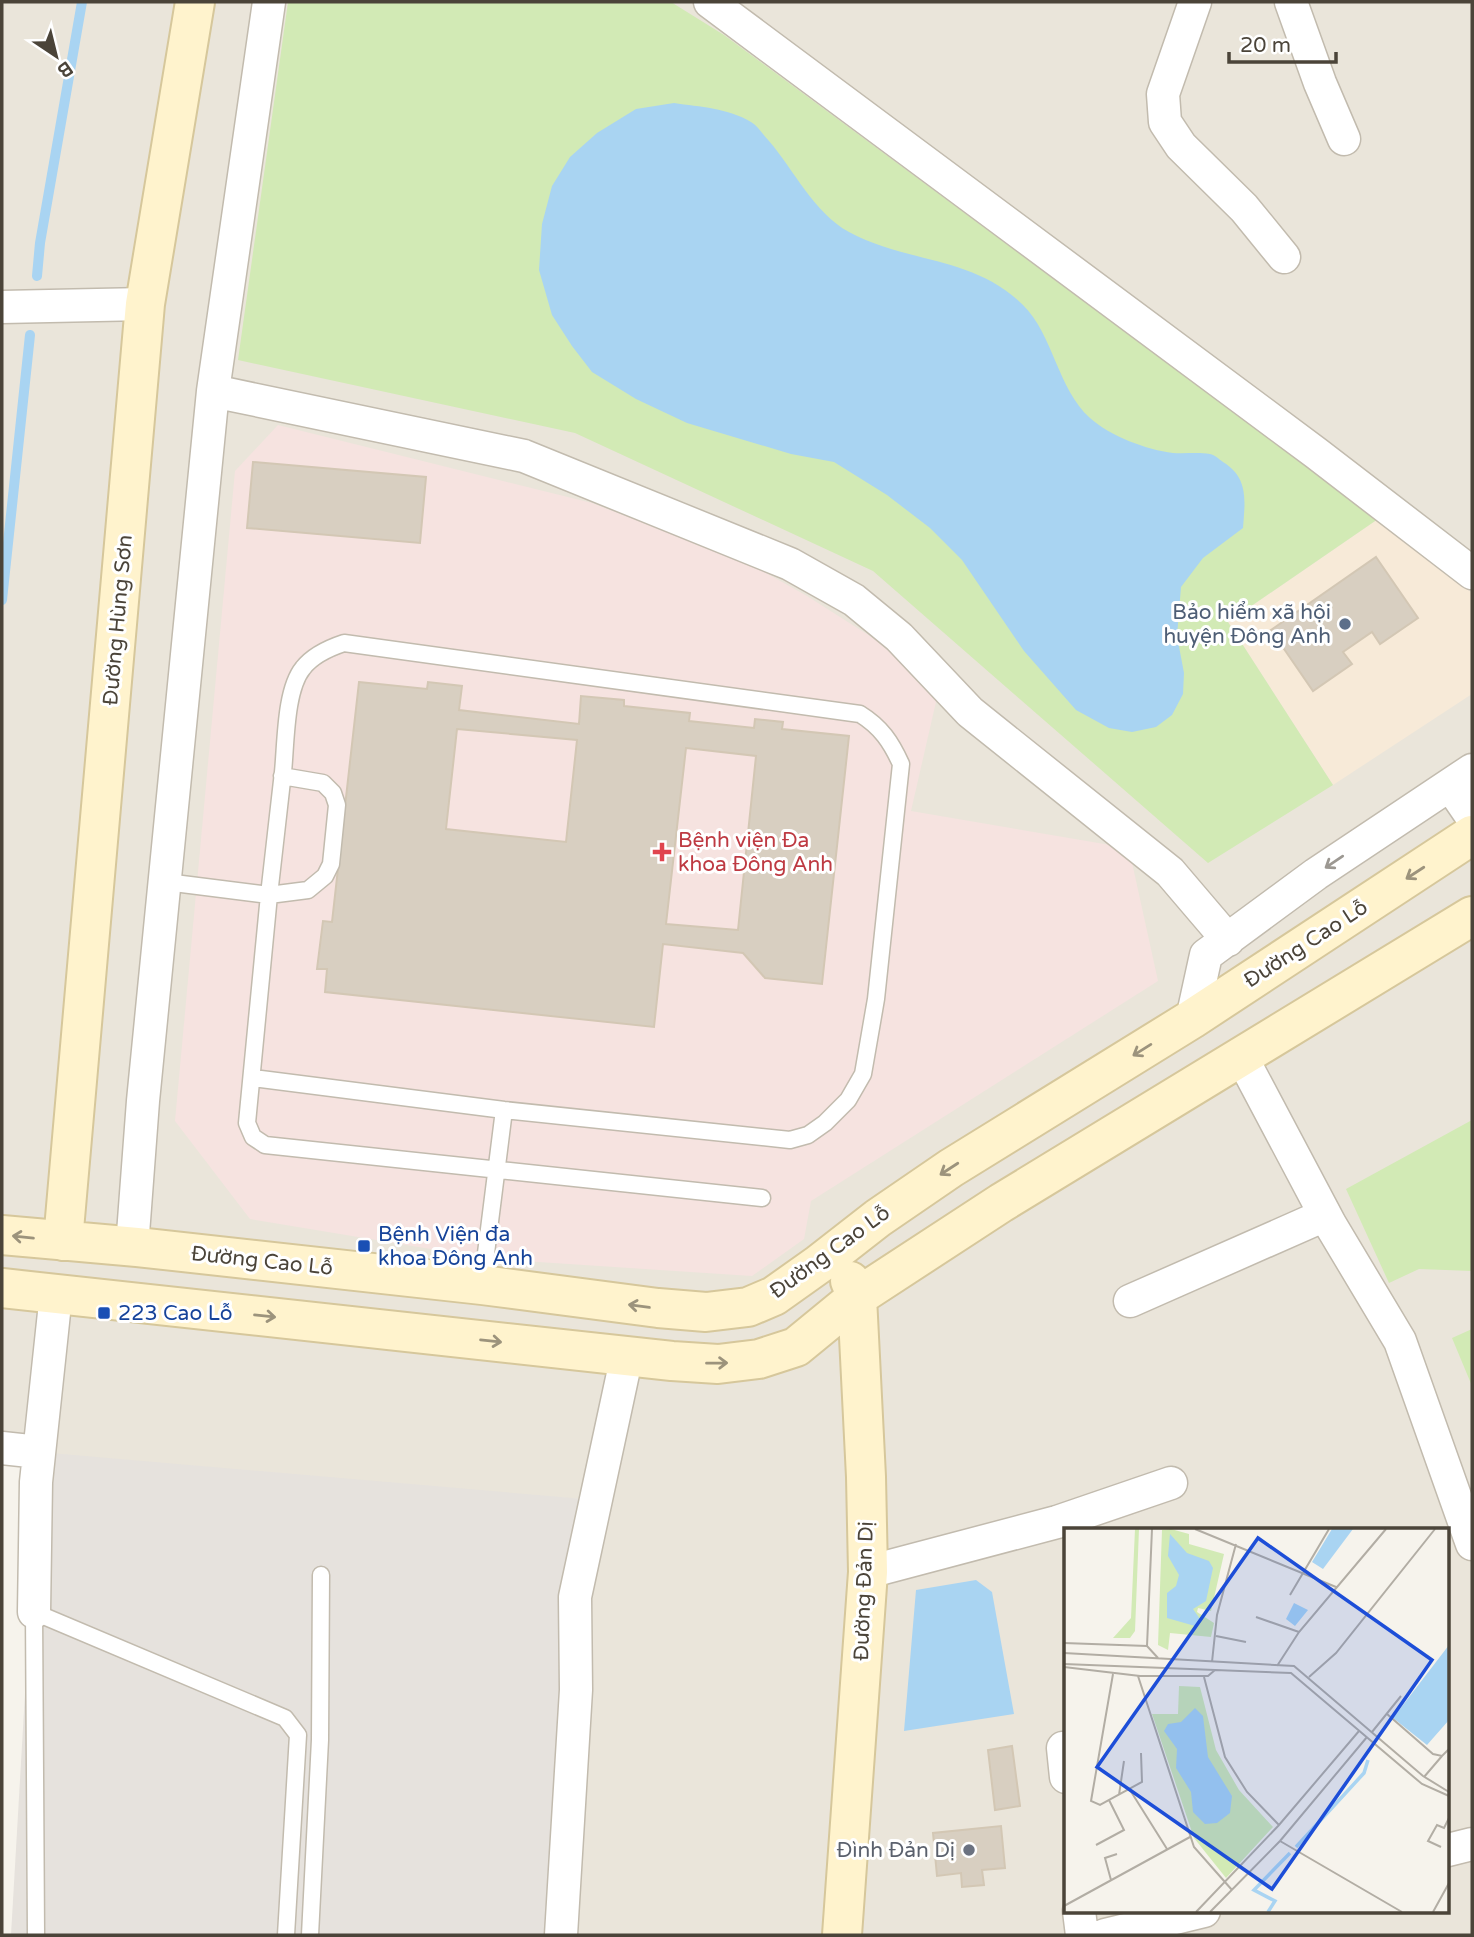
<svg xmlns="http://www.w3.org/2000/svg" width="1474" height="1937" font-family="'Varela Round',sans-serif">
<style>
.residential{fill:#eae5da;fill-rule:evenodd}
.commercial{fill:#f7ead8}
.industrial{fill:#e6e2dd}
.medical{fill:#f6e3e0}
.green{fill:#d2eab5}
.water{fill:#a9d4f2}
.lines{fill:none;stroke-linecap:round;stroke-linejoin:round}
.stream{stroke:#a9d4f2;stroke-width:10}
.building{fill:#d8cfc1;stroke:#d3c7b4;stroke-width:2;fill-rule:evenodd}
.lane-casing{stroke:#c2bbae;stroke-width:19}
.street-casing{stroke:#c2bbae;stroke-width:35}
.secondary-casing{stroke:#d6c79b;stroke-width:42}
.lane{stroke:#fff;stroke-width:16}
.street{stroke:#fff;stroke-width:32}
.secondary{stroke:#fff3cd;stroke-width:38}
.oneway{stroke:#9c9892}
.oneway2{stroke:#9c937c}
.service-dot{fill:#5c6f8a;stroke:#fff;stroke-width:2.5}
.health-dot{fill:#e0444e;stroke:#fff;stroke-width:2.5}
.transit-dot{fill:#1a4fb4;stroke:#fff;stroke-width:2.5}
.worship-dot{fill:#6b7280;stroke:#fff;stroke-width:2.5}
.labels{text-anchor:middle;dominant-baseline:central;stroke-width:6;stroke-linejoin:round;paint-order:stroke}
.service-label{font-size:21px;fill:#4e5e75;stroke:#fff;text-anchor:end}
.street-label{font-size:21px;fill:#4b4439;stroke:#fff}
.health-label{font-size:21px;fill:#be3a42;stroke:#fff;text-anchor:start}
.transit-label{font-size:21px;fill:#164399;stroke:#fff;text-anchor:start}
.worship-label{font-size:21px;fill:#5b616d;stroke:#fff;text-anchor:end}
.inset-river{fill:none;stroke:#a9d4f2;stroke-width:3.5}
.inset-road{fill:none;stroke:#b2ada4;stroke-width:2}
.view{fill:#1d4ed8;fill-opacity:0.15;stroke:#1d4ed8;stroke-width:3.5}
.inset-edge{fill:none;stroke:#4b4439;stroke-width:3.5}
</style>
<rect width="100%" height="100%" fill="#f6f3ec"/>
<path class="residential" d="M2,2H1472V1935H563L596,1500L2,1460ZM1066,1529H1448V1911H1066Z"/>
<path class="commercial" d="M1378,519L1472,593V694L1333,785L1228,622Z"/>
<path class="industrial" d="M39,1452L596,1500L564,1935H11Z"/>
<path class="medical" d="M278,425L592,503L748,563L807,596L873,638L938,693L911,811L1116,846L1131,858L1158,981L811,1201L804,1239L752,1276L491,1259L250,1219L175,1121L235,471Z"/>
<path class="green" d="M288,2H671L724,35L1378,519L1228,622L1333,785L1208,863L873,571L575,433L238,360Z
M1472,1120V1271L1419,1269L1389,1283L1346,1189Z
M1472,1329V1386L1452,1338Z"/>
<path class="water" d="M674,103C700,107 728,108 751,122C758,126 763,135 769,141C794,170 814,213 849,232C908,264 972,255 1023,305C1054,336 1057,388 1090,418C1110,436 1147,450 1173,453C1185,454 1198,452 1210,454C1215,455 1219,459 1223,462C1249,478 1245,501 1243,528L1203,558L1181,587L1177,636L1184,673L1183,694L1172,715L1156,727L1132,732L1109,728L1076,710L1024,651L962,560L930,528L887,495L834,462L791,454L687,423L636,399L592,372L572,346L552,315L539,270L542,224L552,186L570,157L597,133L636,109Z
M976,1580L992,1592L1014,1714L904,1731L916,1590Z"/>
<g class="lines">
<path class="stream" d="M37,276L40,243L82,2
M2,600L30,335"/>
</g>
<path class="building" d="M253,462L426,477L420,543L247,528Z
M1376,557L1418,618L1380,644L1372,632L1343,652L1352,664L1313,691L1271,630Z
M359,682L427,689L428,682L462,686L459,710L579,724L581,696L624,700V706L690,713L689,721L754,728L755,719L783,722L782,729L849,736L822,984L765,978L743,953L663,944L654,1027L325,992L327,969H317L323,921L332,922ZM457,729L577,740L566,842L446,829ZM686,748L756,756L738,930L666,924Z
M1012,1746L1020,1806L995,1810L988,1750Z
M1001,1826L1005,1868L982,1870L984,1885L962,1887L961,1873L937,1876L933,1833Z"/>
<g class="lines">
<g class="lane-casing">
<path id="lane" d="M166,882L269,895L247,1123L253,1137L265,1145L762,1198
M253,1078L504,1110L790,1140L808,1135L825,1123L848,1100L863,1074L876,999L901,764C891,742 881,727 860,714L344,643C329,648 313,655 303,668C285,690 286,743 283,772C278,813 274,854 269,895L308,890L325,876L331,864L337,805L333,793L323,783L282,776
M482,1285L504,1110
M36,1935L34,1612L285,1718L298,1735L286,1935
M310,1935L320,1740L321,1575"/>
</g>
<g class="street-casing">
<path id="street" d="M710,2L1316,453L1472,573
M1195,2L1163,94L1165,122L1181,146L1244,208L1284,257
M1291,2L1320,83L1344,139
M2,307L145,304
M213,391L524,456L790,564L854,600L899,637L970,712L1170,872L1228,940
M1450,785L1472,817
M1192,1019L1206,955L1316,874L1472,770
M1241,1056L1330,1224L1400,1341L1472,1544
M132,1247L143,1101L213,391L269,2
M1130,1301L1325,1215
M2,1448L39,1452
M868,1572L1057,1522L1171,1483
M34,1612L36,1482L56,1294
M1063,1748L1066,1777
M1448,1850L1472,1844
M1079,1911L1082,1935
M561,1935L576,1690L575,1597L627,1355
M1105,1935L1204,1911"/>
</g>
<g class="secondary-casing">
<path id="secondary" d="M2,1235L137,1247L482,1285L658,1308L706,1312L748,1307L774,1296L819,1264L878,1218L951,1168L1192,1019L1472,835
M63,1241L145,304L195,2
M2,1288L672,1361L718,1364L759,1359L796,1347L857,1297L1001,1203L1472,916
M842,1935L868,1572L866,1477L857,1297L850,1281"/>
</g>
<use href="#lane" class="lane"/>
<use href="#street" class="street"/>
<use href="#secondary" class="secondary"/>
</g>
<defs><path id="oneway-shaft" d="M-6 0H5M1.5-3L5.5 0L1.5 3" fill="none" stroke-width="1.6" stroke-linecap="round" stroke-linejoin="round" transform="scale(1.75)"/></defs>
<use class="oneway" href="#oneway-shaft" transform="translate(1334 862) rotate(146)"/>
<g class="oneway2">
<use href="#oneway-shaft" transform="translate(1415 873) rotate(147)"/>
<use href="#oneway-shaft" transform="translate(1142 1050) rotate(148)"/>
<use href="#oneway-shaft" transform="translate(949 1169) rotate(147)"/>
<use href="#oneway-shaft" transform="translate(23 1237) rotate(-174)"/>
<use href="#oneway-shaft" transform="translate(639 1306) rotate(-172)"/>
<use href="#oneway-shaft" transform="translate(265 1316) rotate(6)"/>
<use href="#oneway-shaft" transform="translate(491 1341) rotate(6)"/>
<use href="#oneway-shaft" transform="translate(717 1363) rotate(-1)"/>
</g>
<circle class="service-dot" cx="1345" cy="624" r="7"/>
<path class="health-dot" d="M658.5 841.5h7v7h7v7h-7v7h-7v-7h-7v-7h7z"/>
<g class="transit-dot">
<rect x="357" y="1239" width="14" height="14" rx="3.5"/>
<rect x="97" y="1306" width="14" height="14" rx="3.5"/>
</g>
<circle class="worship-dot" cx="969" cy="1850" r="7"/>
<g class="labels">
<g class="service-label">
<text x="1331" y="612">Bảo hiểm xã hội<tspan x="1331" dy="24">huyện Đông Anh</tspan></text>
</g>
<g class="street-label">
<text transform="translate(118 620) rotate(-85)">Đường Hùng Sơn</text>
<text transform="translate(1306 944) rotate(-33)">Đường Cao Lỗ</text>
<text transform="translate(830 1252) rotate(-36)">Đường Cao Lỗ</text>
<text transform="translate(262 1261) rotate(6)">Đường Cao Lỗ</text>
<text transform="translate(864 1591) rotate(-88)">Đường Đản Dị</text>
</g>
<g class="health-label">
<text x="678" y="840">Bệnh viện Đa<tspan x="678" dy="24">khoa Đông Anh</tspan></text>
</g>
<g class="transit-label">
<text x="378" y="1234">Bệnh Viện đa<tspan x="378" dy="24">khoa Đông Anh</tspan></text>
<text x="118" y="1313">223 Cao Lỗ</text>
</g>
<g class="worship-label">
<text x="955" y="1850">Đình Đản Dị</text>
</g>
</g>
<g transform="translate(1064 1528)">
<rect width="385" height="385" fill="#f6f3ec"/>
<path d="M71,1H75L71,103L66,110H49L67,90ZM107,1L125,6V16L160,26L147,83L134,80L133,84L150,95L147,109L106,105L104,122L94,117L98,2ZM115,158L136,159L152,222L175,262L209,299L162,350L130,310L88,186H114Z" fill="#d2eab5"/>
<path d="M268,1H289L259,41L248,34ZM106,6L123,25L145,33L149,40L142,73L129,81L136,91L131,98L103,90V65L112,58L115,47L104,28ZM230,75L244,82L231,98L222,91ZM385,117V192L363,217L329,190ZM131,180L139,188L144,229L168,268L166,285L153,295L141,296L129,284L127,264L112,240L113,221L100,203L104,196L117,194Z" fill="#a9d4f2"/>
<path class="inset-river" d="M232,319L300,245L304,232M204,384L211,373L190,362L226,325"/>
<path class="inset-road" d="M131,1L272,59M226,67L265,1M192,89L235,104M152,108L182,114M0,115L83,118L94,130M83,118L88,1M0,125L230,138L359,248L385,264M148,134L153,87L172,16M0,136L227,145L358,256L385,268M213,138L235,104L322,1M0,139L76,148H144L151,142M49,146L27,273L36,277L78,254L77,225M74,148L130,319L168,362M140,149L161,229L183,264L215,297M245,149L272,125L371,1M323,186L369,226L378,228L385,221M308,204L337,168M360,249L378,228M66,262L103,321M55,267L60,233M216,313L338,384M32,317L60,302L45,272M377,319L364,313L373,297L380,300L385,290M47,352L41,330L53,326M0,378L126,309M132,384L215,297L295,203M146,384L216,313L303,209M369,384L385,355"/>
<path class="view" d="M194,10L368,132L208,361L33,239Z"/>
<rect width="385" height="385" class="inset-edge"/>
</g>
<rect width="1474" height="1937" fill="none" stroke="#4b4439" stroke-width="7"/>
<g transform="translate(56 56) rotate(145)" stroke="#ffffff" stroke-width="5" paint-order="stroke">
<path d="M0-5L12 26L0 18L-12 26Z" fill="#4b4439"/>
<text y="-10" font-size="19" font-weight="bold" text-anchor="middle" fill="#4b4439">B</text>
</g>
<path d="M1229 52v10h107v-10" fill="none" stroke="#4b4439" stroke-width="3.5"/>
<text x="1240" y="52" font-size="21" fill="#4b4439" stroke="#ffffff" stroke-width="5" paint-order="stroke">20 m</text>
</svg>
